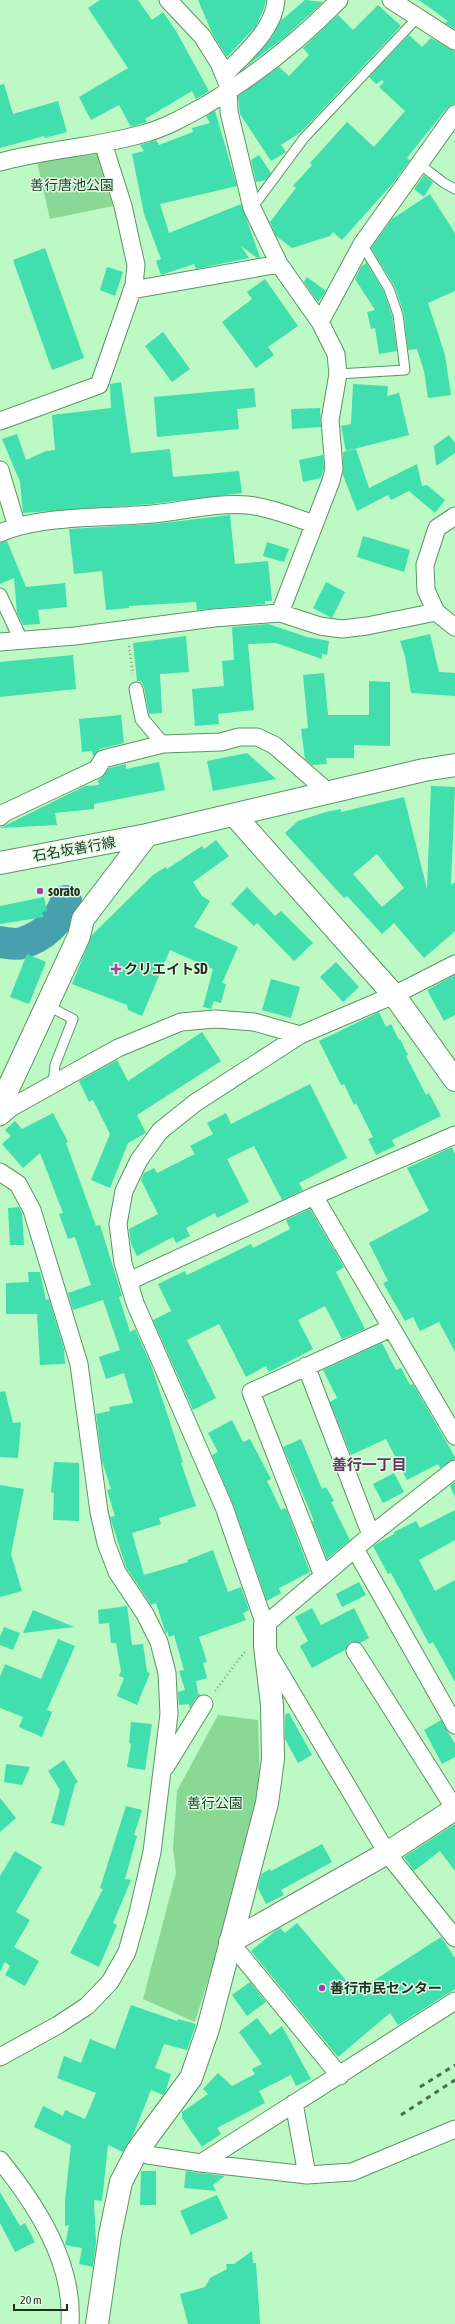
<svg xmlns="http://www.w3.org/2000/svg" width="455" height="2324" font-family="'Asap Condensed','Noto Sans JP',sans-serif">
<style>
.green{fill:#89d895}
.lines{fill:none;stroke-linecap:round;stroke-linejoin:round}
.river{stroke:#46a0ad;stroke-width:32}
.building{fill:#41deae;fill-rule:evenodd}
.service-casing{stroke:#5b9464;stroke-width:11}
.pedestrian-casing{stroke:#5b9464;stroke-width:15}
.minor-casing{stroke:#5b9464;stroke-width:19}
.tertiary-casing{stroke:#5b9464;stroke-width:24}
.path{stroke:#78a57e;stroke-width:2.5;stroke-dasharray:1 3;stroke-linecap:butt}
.service{stroke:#fff;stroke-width:9}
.pedestrian{stroke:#fff;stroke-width:13}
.minor{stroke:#fff;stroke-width:17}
.tertiary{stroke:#fff;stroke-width:22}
.rail{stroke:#496b4e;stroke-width:3;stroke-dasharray:5 5;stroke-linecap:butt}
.poi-dot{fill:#a33ea2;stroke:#e4fce6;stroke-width:1.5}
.labels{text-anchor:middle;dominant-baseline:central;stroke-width:3;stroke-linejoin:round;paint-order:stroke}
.park-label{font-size:14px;fill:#1b4223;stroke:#e4fce6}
.street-label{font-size:14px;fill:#1a321e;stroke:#e4fce6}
.poi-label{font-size:14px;font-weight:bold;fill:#1a321e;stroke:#e4fce6;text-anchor:start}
.neighbourhood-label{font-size:15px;font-weight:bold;fill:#673465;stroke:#e4fce6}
</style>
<rect width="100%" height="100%" fill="#bcf9c4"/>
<path class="green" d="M97,153L113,206L50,219L37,162Z
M218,1715L258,1720L260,1779L241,1874L195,2022L143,1999L176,1873L173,1849L177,1791Z"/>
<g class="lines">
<path class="river" d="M0,942C6,943 16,945 22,943C42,937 60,922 66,901"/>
</g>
<path class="building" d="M100,0H138L152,20L163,12L176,31L209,91L196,99L192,91L145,119L147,122L131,127L119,105L91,120L79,97L128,68L88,8Z
M198,0H266L264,8L256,26L227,57L213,35Z
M305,0L323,2L286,36L247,66L272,37L282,18L283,19Z
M419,0H455V29L445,23L448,21Z
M378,5L401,26L301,132L281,145L286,152L271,161L240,114L238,96L279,67L289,76L309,55L303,48L338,15L353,30Z
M409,35L422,47L431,38L455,51V104L447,108L407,158L410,160L393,183L342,240L333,232L330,236L292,248L276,236L270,222L296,188L293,186L312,165L310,163L347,122L374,147L405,111L379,87L384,82L382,80L376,84L369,77Z
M4,84L13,114L58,101L67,132L45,138L44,136L0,148V85Z
M215,111L237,186L160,204L169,233L241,204L260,257L257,258L241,246L249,258L196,269L194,264L161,275L156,261L161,259L144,214L132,154L144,151L140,145L156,140L159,145L193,132L192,128L210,123L206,116Z
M259,155L271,173L266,180L256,182L251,160Z
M424,175L433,182L424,197L414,189Z
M430,194L455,233V291L428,303L445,355L451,395L428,398L424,371L417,349L408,350L404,314L395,287L371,248L392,219Z
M45,248L84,358L52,370L13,260Z
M365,260L384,292L392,316L397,351L379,354L375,328L371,329L367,312L375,310L355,279L361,267L366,263Z
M107,267L123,272L115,296L100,290Z
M307,277L326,291L318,302L304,282Z
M265,279L298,326L268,347L274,355L256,368L222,322L252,299L247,292Z
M163,332L190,369L172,382L145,346Z
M121,382L131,453L170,449L173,477L239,471L242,493L152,504L23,513L20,482L2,439L17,434L26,460L46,451L55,450L52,415L111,408L110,384Z
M353,384L388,386L387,396L399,393L409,435L346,451L341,426L351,424Z
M254,388L256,407L237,409L239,429L157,437L154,397Z
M320,408L321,427L292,429L291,409Z
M449,435L455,443V453L436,466L434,446Z
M356,449L369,488L417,464L422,486L427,485L445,500L435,513L409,491L391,500L388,495L357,511L343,475V452Z
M323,455L324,468L321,478L303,482L299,460Z
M230,515L235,564L268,561L272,601H265V604L197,610L196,602L129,606V608L106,610L102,571L74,574L69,529L154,524Z
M363,536L410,550L404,572L357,557Z
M7,541L26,587L65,583L67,607L38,610L40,624L23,625L17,613L14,578L0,584V543Z
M267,542L289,549L284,562L263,556Z
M326,582L345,592L332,618L313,608Z
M268,624L307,637L329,641L327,655L322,654V659L276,643L248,644L254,710L218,714L219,724L195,726L192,689L224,686L222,661L234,660L232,627Z
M430,634L439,672L455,673V696L411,693L405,656L400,641Z
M186,636L189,672L160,674L162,713L149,714L144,687L141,681H137L133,643Z
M73,655L76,689L0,697V662Z
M324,673L328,715H369V681L390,682V746L354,745V758H326L327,764L312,765L305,759L301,729L308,728L303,675Z
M121,715L124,743L100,749L93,756L92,751L82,752L79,719Z
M247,753L276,779L213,791L207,761Z
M159,762L165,790L94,804V809L55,813L57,825L0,828L85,786L99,785L98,780L105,774L109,768L126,764V769Z
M431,786L455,787L451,885L455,882V931L424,958L394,923L382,934L347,896L344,898L285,833L298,821L326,812L341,809V812L404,797L427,889ZM377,854L404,888L382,907L353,874Z
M216,840L229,856L193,882L202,896L210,901L194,927L238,947L222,983L226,984L221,1003L214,1001L211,1009L203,1007L213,969L170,950L142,1016L128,1010L127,1005L72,984L92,935L153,875L166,867L167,869L202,846L204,849Z
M247,887L275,916L281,911L313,943L294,961L257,923L254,926L231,904Z
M44,897L47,911L42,912L44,917L0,924V906Z
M27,954L46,962L29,1004L10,997Z
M336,962L359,987L343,1002L320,977Z
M455,975V1015L444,1021L427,990Z
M271,979L300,987L291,1018L262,1010Z
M379,1012L386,1027L391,1024L399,1040L400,1039L408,1055L406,1056L426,1095L429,1093L441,1116L392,1140L395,1146L376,1155L368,1139L373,1137L356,1103L354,1105L344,1084L341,1085L319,1041Z
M202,1032L221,1061L137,1115L146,1133L128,1143L110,1188L91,1180L110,1134L93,1100L89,1102L79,1081L117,1060L128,1081Z
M310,1084L347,1158L299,1183L303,1190L282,1200L254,1146L227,1159L249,1202L217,1218L215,1213L186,1228L190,1236L176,1243L173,1237L137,1256L131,1244L129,1229L158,1214L141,1180L144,1173L154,1168L157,1173L195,1154L190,1146L213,1134L207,1123L226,1113L231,1124Z
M53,1113L68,1142L66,1143L96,1226L100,1225L122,1296L119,1297L130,1332L135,1329L151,1365L183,1462L181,1463L196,1506L159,1518L161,1524L132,1533L144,1575L188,1562L187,1560L213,1550L228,1592L241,1587L249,1610L243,1613L246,1620L199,1637L207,1662L203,1663L207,1678L196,1681L198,1693L201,1695L196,1698L190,1708L189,1704L179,1705L178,1692L185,1690L179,1671L184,1670L174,1635L169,1637L167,1631L166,1634L156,1603L151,1605L126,1567L110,1517L115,1516L107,1490L111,1489L102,1461L96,1414L110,1411L109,1407L133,1403L124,1373L106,1379L99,1357L120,1350L103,1300L73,1310L68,1293L91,1285L75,1237L68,1239L59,1214L63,1213L40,1153L23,1168L2,1144L11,1136L5,1130L15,1121L22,1129Z
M452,1147L455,1154V1352L439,1322L420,1331L413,1317L405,1321L383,1283L388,1281L369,1243L429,1211L407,1168Z
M19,1207L22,1213L24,1245H10L8,1208Z
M310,1209L344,1267L336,1272L365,1329L342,1339L325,1306L298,1320L313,1349L269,1372L266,1366L246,1377L219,1324L187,1340L216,1398L193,1410L153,1320L171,1311L158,1284L185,1271L187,1275L251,1244L253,1248L290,1229L286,1220Z
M28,1272H40L46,1300L49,1299L64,1349L65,1364L40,1365L37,1314H6V1283L29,1282Z
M382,1343L396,1370L401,1368L410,1385L413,1384L455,1457V1459L440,1468L438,1464L407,1480L386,1439L351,1455L330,1402L337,1398L323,1370Z
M5,1391L13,1423L21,1422L18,1458L0,1457V1392Z
M232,1420L243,1442L250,1439L271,1479L267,1481L281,1510L285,1508L287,1511L310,1572L279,1588L281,1593L267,1601L233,1504L212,1455L218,1452L208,1433Z
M301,1439L322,1489L326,1487L334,1501L331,1502L350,1540L327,1559L312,1521H314L283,1447Z
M54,1462L79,1463V1521L53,1520L54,1493L51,1492Z
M394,1473L404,1492L383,1503L373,1484Z
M455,1482V1497L450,1486Z
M0,1485L24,1489L11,1554L22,1591L0,1597Z
M455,1510V1540L419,1560L435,1591L455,1580V1682L433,1642L429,1644L391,1573L388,1574L373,1546L394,1534V1532L416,1521L420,1528Z
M359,1582L366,1595L342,1607L336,1594Z
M127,1606L132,1645L143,1644L147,1672L150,1673L137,1705L117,1696L124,1678L119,1676L121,1671L116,1643H111L109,1623L99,1624L98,1610Z
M312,1608L321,1625L354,1608L369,1638L360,1643L350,1642L345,1650L312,1668L300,1646L308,1641L295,1617Z
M33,1610L74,1627L23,1633Z
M4,1627L20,1633L13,1650L0,1645V1637Z
M58,1639L75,1646L47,1710L52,1712L42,1737L19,1727L23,1717L0,1708V1677L5,1664L41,1679Z
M289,1713L312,1755L298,1763L285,1739V1715Z
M441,1720L455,1744V1757L442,1764L424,1730Z
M131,1722L152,1724L145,1770L127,1767L131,1744L129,1743Z
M64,1760L78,1782L75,1784L64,1826L51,1823L60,1790L48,1771Z
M6,1764L30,1767L22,1785L4,1782Z
M0,1798L16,1818L0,1832Z
M126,1806L142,1810L134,1835L137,1836L125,1879L131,1880L113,1923L117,1925L99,1967L70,1953L103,1889L100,1888Z
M455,1824V1871L440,1851L414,1871L404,1857Z
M322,1844L332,1862L281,1890L284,1895L266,1904L258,1888L261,1874L270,1869L271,1871Z
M15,1851L42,1867L16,1912L30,1920L14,1947L39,1961L25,1986L5,1975L10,1966L5,1962L0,1971V1876Z
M297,1923L356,1992L441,1937L455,1958V1989L398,2025L390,2013L338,2057L251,1951L274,1932L280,1928L285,1933Z
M250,1982L266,2002L247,2016L232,1995Z
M131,2005L177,2021L178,2019L196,2024L187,2050L164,2044L155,2068L171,2074L165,2093L163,2095L151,2090L133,2135L123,2152L108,2145L102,2201L94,2200L96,2243L93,2267L79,2264L82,2248L65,2245L69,2225L65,2226V2200L71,2145L34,2127L43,2106L63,2116L65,2110L85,2119L96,2093L57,2078L64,2056L81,2063L90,2039L115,2049Z
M257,2018L270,2035L282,2026L311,2079L296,2086L291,2075L259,2091L265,2103L217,2128L221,2134L202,2147L182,2118V2112L208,2094L203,2089L218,2073L232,2086L255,2074L252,2069L262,2064L239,2032Z
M141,2171H156V2205H140Z
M186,2171L200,2173L225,2176L213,2185L216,2191L184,2188Z
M0,2192L20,2226L25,2223L35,2242L15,2252L0,2223Z
M217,2195L228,2218L191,2235L180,2211Z
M252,2251L253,2263H256L260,2324H188L180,2294L205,2287L210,2278L227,2269L226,2264H234Z"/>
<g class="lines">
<g class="service-casing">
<path id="service" d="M418,163L444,183L455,189
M252,208L304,138L418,17
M338,374L405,370L398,315L389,289L362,244
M53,1084L55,1065L73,1019L54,1009"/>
</g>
<g class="pedestrian-casing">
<path id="pedestrian" d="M0,595L21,640
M136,689L142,719L163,744"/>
</g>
<g class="minor-casing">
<path id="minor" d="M168,0L202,36L219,63L228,85L229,112L252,208L279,264L320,322L336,354L338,374L330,420L334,469L331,481L280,613
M391,0L455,41
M224,75C244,54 274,30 276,0
M0,162C48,149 98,147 146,133C167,127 186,116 206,105C255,76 299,41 339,0
M132,290L279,264
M320,322L362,244L455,114
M0,421L99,385L134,285L136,265L123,206L103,143
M0,470L17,527
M455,516L437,528L425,565L426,590L436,612L455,627
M0,533C39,515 109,518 153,514C182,511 219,502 247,505C269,507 293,517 314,524
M0,642L75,636L214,618L280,613L320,626L342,629L367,626L436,612
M0,817L4,813L97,769L103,759L163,744L221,742L239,737H257L274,745L329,793
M455,964L394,995L300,1035L195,1103L160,1131L139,1160L124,1191L118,1224L123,1263L135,1303L224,1507L265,1625L371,1535L455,1469
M0,1117L12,1107L118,1048L181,1022L215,1019L254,1022L300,1035
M0,1172L18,1184L32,1210L79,1364L99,1512L106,1543L117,1572L145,1614L159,1642L167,1673L169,1714L152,1852L138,1913L127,1952L110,1982L87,2006L58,2025L0,2057
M314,1196L455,1436
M129,1281L314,1196L455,1135
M306,1366L371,1535
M355,1549L455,1725
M323,1576L251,1392L391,1328
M267,1651L387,1853L455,1938
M355,1651L455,1809
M166,1766L204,1704
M230,1942L340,2076
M294,2103L307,2175
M137,2151L148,2155L201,2163L307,2175L352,2172L455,2129
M0,2160C37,2206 74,2263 70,2324
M201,2163L455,2001"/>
</g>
<g class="tertiary-casing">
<path id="tertiary" d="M235,816L394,995L455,1080
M0,863L147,835L424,770L455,765
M0,1106L79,936L83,919L147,835
M230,1942L387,1853L455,1809
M97,2324L110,2235L121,2182L137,2151L191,2078L208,2029L267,1803L273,1759L272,1705L265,1646V1625"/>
</g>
<path class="path" d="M129,646L133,674
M215,1691L246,1650"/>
<use href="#service" class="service"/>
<use href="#pedestrian" class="pedestrian"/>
<use href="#minor" class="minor"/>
<use href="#tertiary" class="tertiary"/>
<path class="rail" d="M420,2087L455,2065
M401,2115L455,2080"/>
</g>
<g class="poi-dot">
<circle cx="40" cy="891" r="4"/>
<path d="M114 963h4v4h4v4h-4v4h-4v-4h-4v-4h4z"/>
<circle cx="322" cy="1988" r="4"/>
</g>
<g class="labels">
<g class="park-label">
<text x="72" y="185">善行唐池公園</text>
<text x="215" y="1803">善行公園</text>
</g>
<g class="street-label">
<text transform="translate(74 849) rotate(-10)">石名坂善行線</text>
</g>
<g class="poi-label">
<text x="48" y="891">sorato</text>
<text x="124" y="969">クリエイトSD</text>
<text x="330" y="1988">善行市民センター</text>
</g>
<g class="neighbourhood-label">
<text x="369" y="1464">善行一丁目</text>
</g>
</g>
<path d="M14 2304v6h53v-6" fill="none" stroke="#1a321e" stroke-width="2"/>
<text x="20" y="2304" font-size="12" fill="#1a321e" stroke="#e4fce6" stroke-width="3" paint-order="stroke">20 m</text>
</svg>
